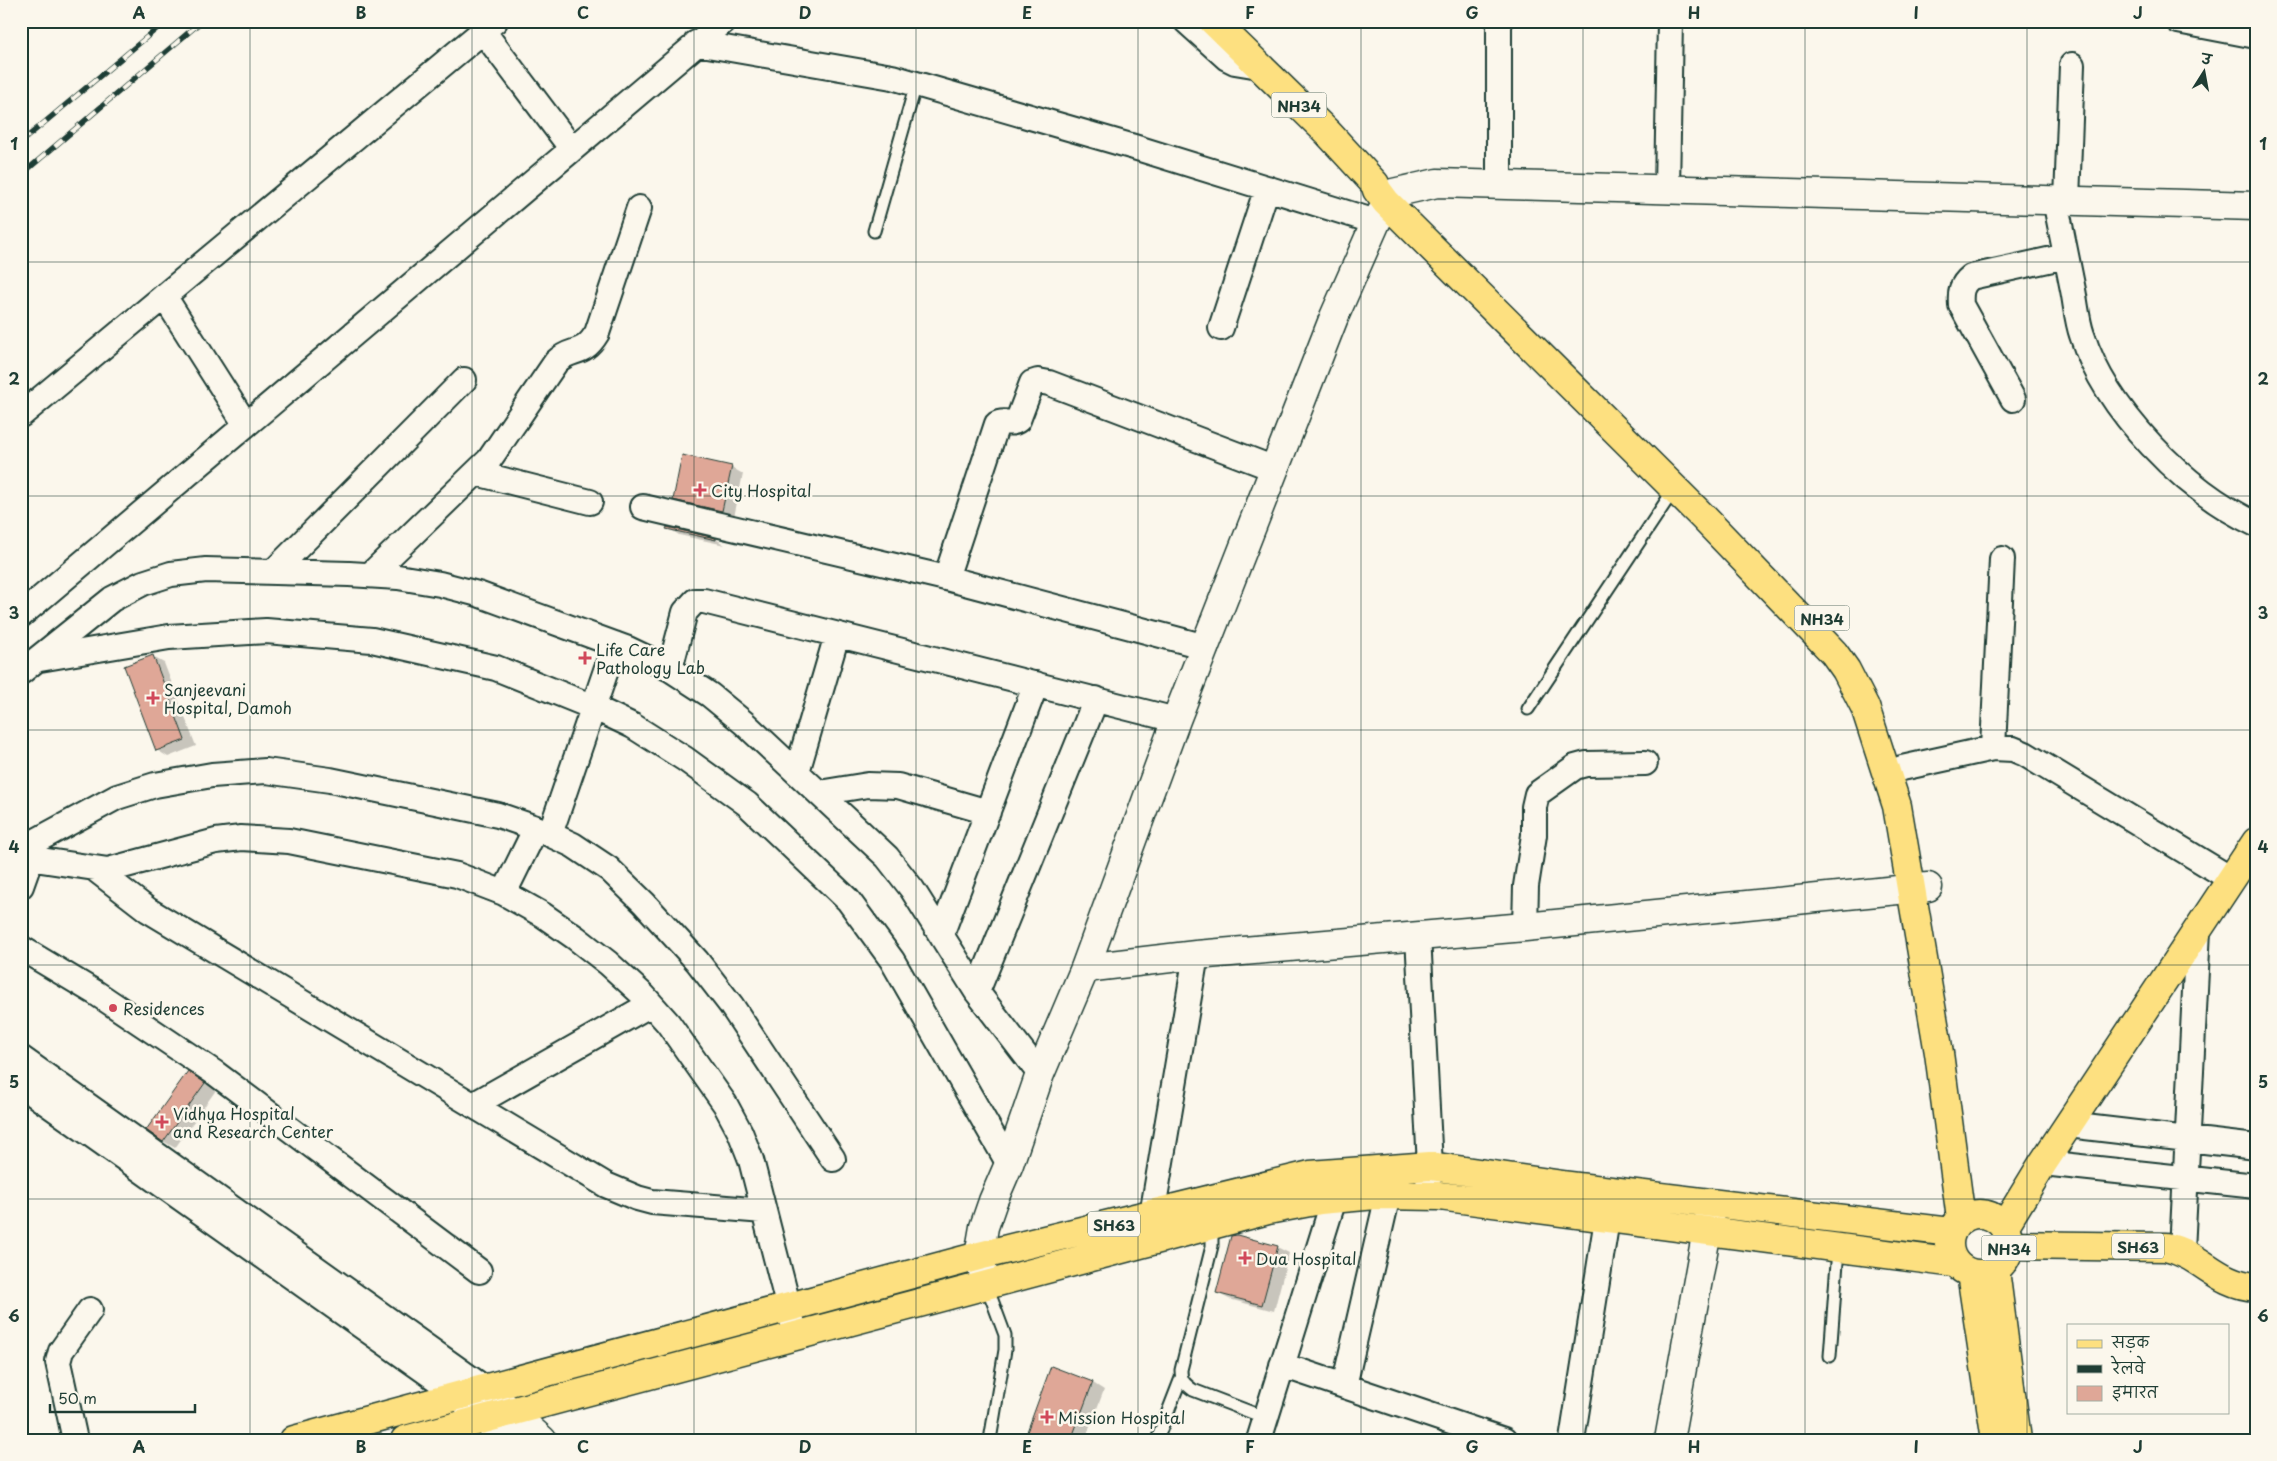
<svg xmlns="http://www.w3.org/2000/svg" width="2277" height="1461" font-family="'Playpen Sans','Playpen Sans Deva',sans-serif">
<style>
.shadow{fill:#0003}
.building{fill:#dfa797;stroke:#1f3d34}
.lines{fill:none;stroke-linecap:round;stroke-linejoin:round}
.service-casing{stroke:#1f3d34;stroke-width:15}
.minor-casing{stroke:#1f3d34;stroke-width:28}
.tertiary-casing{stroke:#1f3d34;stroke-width:31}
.secondary-casing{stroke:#1f3d34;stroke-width:31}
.primary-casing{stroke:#1f3d34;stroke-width:31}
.trunk-casing{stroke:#1f3d34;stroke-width:31}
.service{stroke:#fbf7ec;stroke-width:11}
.minor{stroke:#fbf7ec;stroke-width:24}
.tertiary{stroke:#fbf7ec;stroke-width:28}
.secondary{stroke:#fbf7ec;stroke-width:28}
.primary{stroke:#fde080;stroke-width:28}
.trunk{stroke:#fde080;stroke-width:28}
.rail-casing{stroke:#1f3d34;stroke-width:5.5}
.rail{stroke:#fbf7ec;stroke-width:4;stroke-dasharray:11;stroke-linecap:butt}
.grid{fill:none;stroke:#1f3d34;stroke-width:1;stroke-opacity:0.55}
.poi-dot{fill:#d1495b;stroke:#fbf7ec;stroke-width:2}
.labels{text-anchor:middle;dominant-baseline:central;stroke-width:5;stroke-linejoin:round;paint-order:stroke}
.shield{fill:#fbf7ec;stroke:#61756b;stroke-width:1}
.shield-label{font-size:15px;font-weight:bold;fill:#1f3d34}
.poi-label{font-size:16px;fill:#1f3d34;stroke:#fbf7ec;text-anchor:start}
.neatline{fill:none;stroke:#1f3d34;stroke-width:2}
.grid-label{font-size:16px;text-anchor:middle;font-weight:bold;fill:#1f3d34}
</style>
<rect width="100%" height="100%" fill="#fbf7ec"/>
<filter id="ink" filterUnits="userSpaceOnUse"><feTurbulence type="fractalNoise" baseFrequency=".02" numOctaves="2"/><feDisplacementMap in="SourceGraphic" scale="10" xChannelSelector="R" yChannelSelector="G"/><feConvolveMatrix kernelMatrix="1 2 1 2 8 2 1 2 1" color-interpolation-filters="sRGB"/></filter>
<g filter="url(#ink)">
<path class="shadow" d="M731,467L743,474L734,517L686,506L674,499Z
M668,528L716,539L725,545L679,535Z
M153,657L164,663L196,746L168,757L157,750Z
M200,1080L216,1090L175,1148L163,1141Z
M1277,1247L1289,1253L1274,1311L1229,1299L1217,1293Z
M1052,1368L1093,1383L1104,1390L1085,1440H1025Z"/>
<path class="building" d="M682,455L732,466L722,511L673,500Z
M667,527L716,538V540L666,529Z
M153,655L185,740L156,751L124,666Z
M188,1071L205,1083L163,1142L146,1130Z
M1237,1235L1278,1246L1262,1305L1216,1293L1231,1236Z
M1051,1366L1093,1382L1071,1440H1024Z"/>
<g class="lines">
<g class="service-casing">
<path id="service" d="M874,231L916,84
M1528,709L1675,488
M1212,1225V1246L1181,1370C1181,1381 1185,1384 1193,1390L1266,1418
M986,1284L1005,1335V1350L990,1440
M1830,1356L1838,1249
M1157,1440L1181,1378"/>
</g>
<g class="minor-casing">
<path id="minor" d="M1186,21L1227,58L1235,62L1259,66
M2178,21L2256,36
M483,31L572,149
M696,43L892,77L1134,147L1376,222
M1499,184V21
M1667,189L1670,21
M2055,200C2061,230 2067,260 2073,290C2076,305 2077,321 2082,335C2106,410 2185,491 2256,524
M2067,200L2072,65
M164,296L246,425
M1221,328L1267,188
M2013,399L1961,305C1960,292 1961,285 1971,277L2066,256
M21,415L495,21
M476,473L590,502
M643,507L946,578L1206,647
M273,572L464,380
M370,575L489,460L556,362C572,346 582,358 597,333L639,208
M946,578L997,424C1004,419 1011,426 1018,420L1032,383L1038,381L1049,383L1275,469
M21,615L724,21
M40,659L169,637L266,631L372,640L496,668L593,707L633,726L685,759L747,804L848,900L892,960L1009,1164
M670,669L685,612L695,601H704L1176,720
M21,672L112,599L143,583L171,574L206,570L349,574L398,577L440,584L478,594L628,649L670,669L710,695L744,723L887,857L912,889L977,992L1040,1074
M1993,748L2002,559
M1902,768L1993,748L2013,749L2025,754L2231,879
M797,772L837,635
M819,793L868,785L898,786L988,812
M550,834L615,644
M21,849L117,797L155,785L212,775L266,771L330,780L498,815L536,828L573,845L609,869L644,903L697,961L731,1005L833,1159
M21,857L108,870L216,841L241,838L289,841L457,875L504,893L543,915L576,938L608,963L643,995L668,1023L725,1104L740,1132L751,1160L796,1336
M95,869L148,910L606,1185L637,1198L652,1202L764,1211
M21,886L31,858
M504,893L536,828
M1525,927L1526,886L1534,835V807L1537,794L1575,767L1586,764L1645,763
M941,935L1036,684
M1418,936L1430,1166L1427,1196
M21,948L96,993L215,1073L479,1271
M977,992L1096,699
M21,1058L484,1388
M21,1085L459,1395
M473,1105L651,1004
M2068,1125L2256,1147
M2043,1163L2256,1186
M1154,1230L1152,1215L1196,955
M2182,1251L2198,930
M1282,1365L1504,1440
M1344,1386L1388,1195
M75,1440L58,1362L61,1351L90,1310
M1259,1440L1334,1199V1183
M1572,1440L1607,1219"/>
</g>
<g class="tertiary-casing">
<path id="tertiary" d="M1085,968L1196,955L1525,927L1928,887
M986,1284L979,1256L984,1227L993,1201L1009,1164L1040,1074L1085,968L1176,720L1334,317L1376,222L1393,193L1437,183L2256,206"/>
</g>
<g class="secondary-casing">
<path id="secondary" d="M484,1388L542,1440
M459,1395L506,1440
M1669,1440L1711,1208"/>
</g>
<g class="primary-casing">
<path id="primary" d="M2009,1245L2166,1247C2202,1255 2216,1284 2256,1287
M294,1440L979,1256L1310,1175L1430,1166L1563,1185L1951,1232
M405,1440L1268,1210L1320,1200L1376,1195L1439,1196L1955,1263"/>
</g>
<g class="trunk-casing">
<path id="trunk" d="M1213,21L1328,133L1375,184L1377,190L1386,202L1703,517L1834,653L1846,670L1865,707L1897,806L1939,1053L1961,1219
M1949 1244a30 30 0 1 1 60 0a30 30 0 1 1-60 0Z
M2004,1227L2043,1163L2256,842
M1995,1270L2017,1440
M1971,1273L1996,1440"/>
</g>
<use href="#service" class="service"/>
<use href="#minor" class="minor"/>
<use href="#tertiary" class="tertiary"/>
<use href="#secondary" class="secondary"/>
<use href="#primary" class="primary"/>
<use href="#trunk" class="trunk"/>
<g class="rail-casing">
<path id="rail" d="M21,142L166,21
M21,175L202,21"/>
</g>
<use href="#rail" class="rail"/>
</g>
</g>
<path class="grid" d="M250,21V1440M472,21V1440M694,21V1440M916,21V1440M1138,21V1440M1361,21V1440M1583,21V1440M1805,21V1440M2027,21V1440M21,262H2256M21,496H2256M21,730H2256M21,965H2256M21,1199H2256"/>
<g class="poi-dot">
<path d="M697.5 482.5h5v5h5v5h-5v5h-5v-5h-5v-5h5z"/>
<path d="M582.5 650.5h5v5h5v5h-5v5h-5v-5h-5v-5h5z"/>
<path d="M150.5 690.5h5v5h5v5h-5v5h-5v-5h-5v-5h5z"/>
<circle cx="113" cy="1008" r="5"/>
<path d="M159.5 1114.5h5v5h5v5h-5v5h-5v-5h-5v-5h5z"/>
<path d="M1242.5 1250.5h5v5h5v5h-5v5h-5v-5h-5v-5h5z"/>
<path d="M1044.5 1409.5h5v5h5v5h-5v5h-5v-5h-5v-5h5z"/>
</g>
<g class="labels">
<g class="shield">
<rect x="1271.5" y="92.5" width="55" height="25" rx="4"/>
<rect x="1794.5" y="605.5" width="55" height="25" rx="4"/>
<rect x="1088" y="1211.5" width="52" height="25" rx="4"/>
<rect x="2112" y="1233.5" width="52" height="25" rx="4"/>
<rect x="1981.5" y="1235.5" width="55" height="25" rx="4"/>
</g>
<g class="shield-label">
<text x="1299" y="105">NH34</text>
<text x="1822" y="618">NH34</text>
<text x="1114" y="1224">SH63</text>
<text x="2138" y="1246">SH63</text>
<text x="2009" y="1248">NH34</text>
</g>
<g class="poi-label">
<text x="711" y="490">City Hospital</text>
<text x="596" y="649">Life Care<tspan x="596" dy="18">Pathology Lab</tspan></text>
<text x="164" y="689">Sanjeevani<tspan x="164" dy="18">Hospital, Damoh</tspan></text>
<text x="123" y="1008">Residences</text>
<text x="173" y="1113">Vidhya Hospital<tspan x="173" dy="18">and Research Center</tspan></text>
<text x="1256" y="1258">Dua Hospital</text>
<text x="1058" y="1417">Mission Hospital</text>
</g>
</g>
<rect width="2277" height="1461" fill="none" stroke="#fbf7ec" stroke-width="55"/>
<rect x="2067" y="1324" width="162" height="90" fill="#fbf7ec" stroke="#a3ada2"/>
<rect x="2077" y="1340" width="25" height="8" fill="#fde080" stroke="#a3ada2"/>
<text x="2112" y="1348" font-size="15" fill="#1f3d34">सड़क</text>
<rect x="2077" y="1365" width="25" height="8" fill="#1f3d34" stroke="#a3ada2"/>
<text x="2112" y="1374" font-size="15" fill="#1f3d34">रेलवे</text>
<rect x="2077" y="1386" width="25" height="15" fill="#dfa797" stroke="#a3ada2"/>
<text x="2112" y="1398" font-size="15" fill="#1f3d34">इमारत</text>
<g transform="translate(2204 72) rotate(11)" stroke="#fbf7ec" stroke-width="4" paint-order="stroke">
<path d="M0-4L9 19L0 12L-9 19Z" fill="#1f3d34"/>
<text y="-8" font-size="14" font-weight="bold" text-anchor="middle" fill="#1f3d34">उ</text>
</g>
<path d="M50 1404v8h145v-8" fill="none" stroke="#1f3d34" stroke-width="2.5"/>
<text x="58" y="1404" font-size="15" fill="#1f3d34" stroke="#fbf7ec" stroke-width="4" paint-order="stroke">50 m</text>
<rect x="28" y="28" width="2222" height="1406" class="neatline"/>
<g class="grid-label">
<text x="139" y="19">A</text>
<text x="361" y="19">B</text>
<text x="583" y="19">C</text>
<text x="805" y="19">D</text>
<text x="1027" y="19">E</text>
<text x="1250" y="19">F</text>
<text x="1472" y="19">G</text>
<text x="1694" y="19">H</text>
<text x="1916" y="19">I</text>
<text x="2138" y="19">J</text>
<text x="14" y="150">1</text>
<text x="2263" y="150">1</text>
<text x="14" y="385">2</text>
<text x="2263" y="385">2</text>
<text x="14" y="619">3</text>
<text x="2263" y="619">3</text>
<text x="14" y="853">4</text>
<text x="2263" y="853">4</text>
<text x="14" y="1088">5</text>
<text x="2263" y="1088">5</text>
<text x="14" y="1322">6</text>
<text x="2263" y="1322">6</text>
<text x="139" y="1453">A</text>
<text x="361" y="1453">B</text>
<text x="583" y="1453">C</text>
<text x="805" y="1453">D</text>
<text x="1027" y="1453">E</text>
<text x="1250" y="1453">F</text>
<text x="1472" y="1453">G</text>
<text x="1694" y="1453">H</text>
<text x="1916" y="1453">I</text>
<text x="2138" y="1453">J</text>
</g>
</svg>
